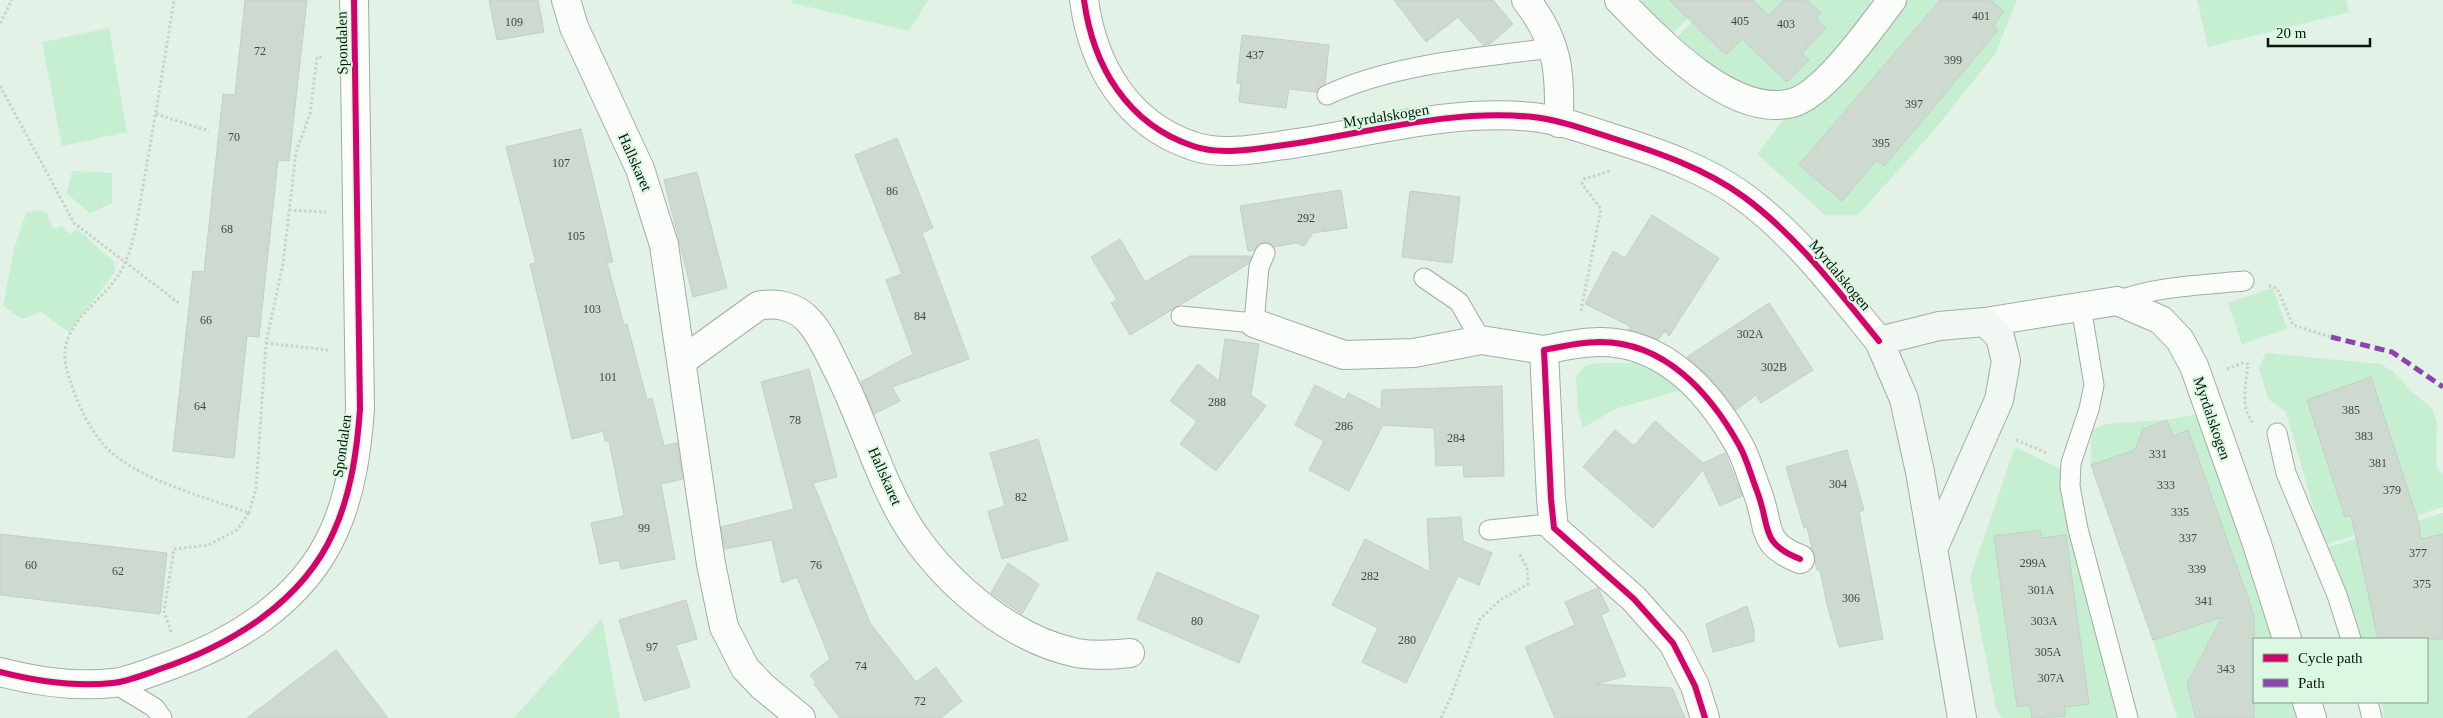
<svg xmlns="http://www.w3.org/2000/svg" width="2443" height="718" font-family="Georgia,serif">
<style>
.green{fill:#c6eed0}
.building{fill:#cedad0;stroke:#c2cfc6}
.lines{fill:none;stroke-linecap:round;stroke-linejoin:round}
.lane-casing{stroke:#a1ada4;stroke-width:21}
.street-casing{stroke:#a1ada4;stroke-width:30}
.secondary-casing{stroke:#a1ada4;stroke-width:30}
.path{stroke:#ccd0cc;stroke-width:3;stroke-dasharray:2.5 2.5;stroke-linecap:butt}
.lane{stroke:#fbfdfb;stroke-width:19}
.street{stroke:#fbfdfb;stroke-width:28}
.secondary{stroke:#f1f7f3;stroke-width:28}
.quiet{stroke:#8e44ad;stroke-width:5;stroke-dasharray:10 5;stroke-linecap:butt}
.cycleway-casing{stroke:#dbf9e2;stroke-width:9}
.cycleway{stroke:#d6006c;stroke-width:6}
.labels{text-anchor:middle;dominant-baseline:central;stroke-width:4;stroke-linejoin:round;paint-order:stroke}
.number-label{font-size:12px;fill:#3c473f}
.street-label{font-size:15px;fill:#0a150d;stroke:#dbf9e2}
</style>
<rect width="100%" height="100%" fill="#e2f2e6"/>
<path class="green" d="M793,0H928L909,31L792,3Z
M1643,0H1707L1671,35L1639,5Z
M1714,0H1870L1872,14L1791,98L1754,91L1716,72L1676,38Z
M1903,0H2017L1995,54L1929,136L1858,215H1825L1757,154L1787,115L1810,112L1850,69Z
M2197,0H2346L2349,12L2208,47Z
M109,28L127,132L62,146L42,42Z
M72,171L112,173V203L90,213L67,194Z
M37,210L47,213L53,229L62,226L69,235L77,229L114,262L115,272L69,332L41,312L22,319L3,306L14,249L26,213Z
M2273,288L2287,329L2242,344L2228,303Z
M2266,353L2380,364L2394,372L2412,392L2432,408L2437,424L2436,466L2443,475V507L2324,545L2286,412L2268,399L2259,367Z
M1597,363H1640L1684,389L1615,409L1583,428L1578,409L1576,376L1585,366Z
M2199,414L2273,639H2254V702H2293L2298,718H2177L2153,640L2091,465V431L2105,424L2167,420Z
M2015,447L2060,469L2119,718H2002L1996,708L1970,578Z
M2443,513V718H2384L2382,702H2427V639H2359L2326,548Z
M602,618L620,718H514Z"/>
<path class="building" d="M245,0H307L289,161L278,160L259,337L247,336L234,458L173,451L193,271L204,272L223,94L235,95Z
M489,0H538L544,32L497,40Z
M1394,0H1493L1513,24L1490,44L1483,45L1458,17L1426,42Z
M1669,0H1753L1769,16L1784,0H1807L1821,13L1816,18L1826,28L1802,53L1809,60L1787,82L1742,39L1726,55Z
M1940,0H1991L2004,12L1993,26L1998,30L1919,125L1884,166L1877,160L1842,201L1799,165Z
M1242,35L1329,45L1325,84L1316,92L1289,89L1286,108L1239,102L1241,83H1237Z
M581,129L613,262L607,263L624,325L627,324L647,400L652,398L664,446L677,443L683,479L661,484L675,559L621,569L619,560L600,564L591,523L624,516L609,441H605L603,431L572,439L530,264L536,263L506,147Z
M897,138L933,228L922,233L969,359L892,387L900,401L874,414L861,382L913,354L886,280L902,274L855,155Z
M697,172L727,288L693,297L664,180Z
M1341,190L1347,228L1313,233L1304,246L1296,243L1274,247L1264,242L1258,244L1254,250L1248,251L1240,206Z
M1410,191L1460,197L1452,263L1402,257Z
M1652,215L1719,258L1669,336L1665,331L1658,340L1629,330L1630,326L1585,304L1613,251L1625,258Z
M1120,239L1145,282L1190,256H1252L1248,264L1130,335L1111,303L1117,300L1091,257Z
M1769,303L1813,370L1761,403L1756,395L1736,410L1711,379L1687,357Z
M1225,339L1259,344L1251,395L1266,406L1216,471L1180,444L1197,421L1170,401L1198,364L1219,381Z
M809,369L837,477L813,483L870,623L916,682L936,667L962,701L941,718H840L814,684L816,682L810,675L830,659L797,577L782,583L772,540L725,549L721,527L794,509L761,382Z
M2371,377L2418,520L2421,539L2443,534V639H2378L2351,515L2345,517L2307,400Z
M1315,385L1345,400L1348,393L1381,410L1382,390L1502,386L1504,476L1464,477L1463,465L1436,466L1434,428L1383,425L1349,491L1309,470L1324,441L1295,425Z
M2167,420L2173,436L2188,430L2254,615V718H2196L2187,684L2222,617L2153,640L2091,465L2135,450L2143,429Z
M1655,421L1703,463L1725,453L1742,496L1720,506L1703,470L1653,528L1583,467L1615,430L1634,446Z
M1038,439L1068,540L1002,559L988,511L1005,506L990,453Z
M1847,450L1864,510L1859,512L1883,639L1839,647L1827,604L1820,570H1817L1807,527L1804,528L1786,467Z
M1461,517L1463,541L1492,553L1479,585L1458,576L1406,683L1362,662L1378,628L1332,605L1365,539L1430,572L1427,519Z
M2040,530L2041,538L2066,535L2089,704L2064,707L2065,716L2032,718L2030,705L2017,707L1994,536Z
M0,534L167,553L160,614L0,595Z
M1008,563L1039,584L1022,614L991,593Z
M1157,572L1259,616L1239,663L1137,619Z
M1598,588L1609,611L1601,615L1626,676L1596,684L1672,688L1685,718H1555L1525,647L1575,625L1565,602Z
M686,600L697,639L676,645L690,687L644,701L619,620Z
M1747,606L1754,629V641L1713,652L1706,624Z
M336,650L388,718H247Z"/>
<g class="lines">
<g class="lane-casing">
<path id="lane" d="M1327,95C1393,64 1481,57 1553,48
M1424,278L1459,302L1481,340
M2117,301C2158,286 2201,285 2244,281
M2081,307L2094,385L2089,409L2071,463L2070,486L2078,529L2128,718
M1181,316L1254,323L1259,267L1265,253
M2277,433L2286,473L2337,595L2351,639
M1489,530L1538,525L1554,528
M114,683L155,708L162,718
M2368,702L2372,718"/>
</g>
<g class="street-casing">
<path id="street" d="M566,0L574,27L640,169L664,245L711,564L724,627L745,668L762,686L801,718
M1084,0C1093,66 1127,124 1193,146C1223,157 1267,147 1298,143C1375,131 1454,109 1533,117C1560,120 1587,130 1612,138C1657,152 1706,169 1744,197C1797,236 1838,291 1879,341
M1526,0C1559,42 1560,72 1559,123
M1619,0C1657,39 1732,119 1792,103C1825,94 1871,27 1892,0
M1985,322L2117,301L2161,320L2180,340L2194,366L2256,541L2287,639
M1254,323L1344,355L1414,353L1481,340L1544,350
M682,361L758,306C776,302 796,306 809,321C821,334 828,351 836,367C864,420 879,482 912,532C949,586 1012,640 1077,653C1094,656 1112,655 1130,653
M0,672C35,681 77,687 113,683C129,681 146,674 160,669C231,645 303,602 334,531C351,493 357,451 360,409L354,0
M2307,702L2312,718
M1705,718L1695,686L1673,643L1634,599L1554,528L1551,499L1544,350C1563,346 1581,342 1600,342C1665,342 1710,393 1739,445C1747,459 1751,476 1757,491C1771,527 1759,543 1800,559"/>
</g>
<g class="secondary-casing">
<path id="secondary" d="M1933,549L1999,400L2006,361L2000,337L1985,322L1939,326L1879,341L1904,399L1920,472L1962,718"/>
</g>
<path class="path" d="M0,23L12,0
M0,86L74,223L180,304
M156,114L209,131
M289,210L326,212
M2269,286L2277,288L2293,325L2331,337
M1581,311L1601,209L1582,184L1584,179L1610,171
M266,343L328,350
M2227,369L2243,363L2248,364C2246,383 2240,408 2253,423
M2016,440L2047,453
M249,513L256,488L266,343L283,264L296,152L310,114L317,57H324
M171,632L164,611L174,549L208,545L237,530L249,513C208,498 132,478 104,445C90,429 80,409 73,389C67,372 61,355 68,338C80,309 113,292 125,263C136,239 140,201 145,175C155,117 165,58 174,0
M1441,718L1450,699L1480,619L1499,601L1528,584L1527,568L1519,553"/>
<use href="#lane" class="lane"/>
<use href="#street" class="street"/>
<use href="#secondary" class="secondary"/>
<path class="quiet" d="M2331,337L2392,352L2443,387"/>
<g class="cycleway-casing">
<path id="cycleway" d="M1084,0C1093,66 1127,124 1193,146C1223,157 1267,147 1298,143C1375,131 1454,109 1533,117C1560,120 1587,130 1612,138C1657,152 1706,169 1744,197C1797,236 1838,291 1879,341
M0,672C35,681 77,687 113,683C129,681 146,674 160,669C231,645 303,602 334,531C351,493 357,451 360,409L354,0
M1705,718L1695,686L1673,643L1634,599L1554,528L1551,499L1544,350C1563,346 1581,342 1600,342C1665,342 1710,393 1739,445C1747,459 1751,476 1757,491C1771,527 1759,543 1800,559"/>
</g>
<use href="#cycleway" class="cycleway"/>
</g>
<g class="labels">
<g class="number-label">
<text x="1981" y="16">401</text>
<text x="1740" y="21">405</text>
<text x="514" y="22">109</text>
<text x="1786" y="24">403</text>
<text x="260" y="51">72</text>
<text x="1255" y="55">437</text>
<text x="1953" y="60">399</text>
<text x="1914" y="104">397</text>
<text x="234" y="137">70</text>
<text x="1881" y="143">395</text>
<text x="561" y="163">107</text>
<text x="892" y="191">86</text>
<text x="1306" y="218">292</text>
<text x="227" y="229">68</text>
<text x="576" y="236">105</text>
<text x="592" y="309">103</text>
<text x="920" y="316">84</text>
<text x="206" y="320">66</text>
<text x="1750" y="334">302A</text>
<text x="1774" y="367">302B</text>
<text x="608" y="377">101</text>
<text x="1217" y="402">288</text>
<text x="200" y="406">64</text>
<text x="2351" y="410">385</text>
<text x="795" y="420">78</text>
<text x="1344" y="426">286</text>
<text x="2364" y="436">383</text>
<text x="1456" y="438">284</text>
<text x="2158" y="454">331</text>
<text x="2378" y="463">381</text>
<text x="1838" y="484">304</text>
<text x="2166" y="485">333</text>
<text x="2392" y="490">379</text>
<text x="1021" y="497">82</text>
<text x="2180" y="512">335</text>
<text x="644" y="528">99</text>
<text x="2188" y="538">337</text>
<text x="2418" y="553">377</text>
<text x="2033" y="563">299A</text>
<text x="31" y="565">60</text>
<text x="816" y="565">76</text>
<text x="2197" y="569">339</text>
<text x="118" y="571">62</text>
<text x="1370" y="576">282</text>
<text x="2422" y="584">375</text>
<text x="2041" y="590">301A</text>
<text x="1851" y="598">306</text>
<text x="2204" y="601">341</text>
<text x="1197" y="621">80</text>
<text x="2044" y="621">303A</text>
<text x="1407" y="640">280</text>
<text x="652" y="647">97</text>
<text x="2048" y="652">305A</text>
<text x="861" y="666">74</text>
<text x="2226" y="669">343</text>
<text x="2051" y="678">307A</text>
<text x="920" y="701">72</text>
</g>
<g class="street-label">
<text transform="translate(342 43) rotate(-91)">Spondalen</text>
<text transform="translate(1386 116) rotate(-9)">Myrdalskogen</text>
<text transform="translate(635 162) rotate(66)">Hallskaret</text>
<text transform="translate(1840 275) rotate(50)">Myrdalskogen</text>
<text transform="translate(2212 418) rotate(71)">Myrdalskogen</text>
<text transform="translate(342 446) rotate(-82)">Spondalen</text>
<text transform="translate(885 476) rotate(66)">Hallskaret</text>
</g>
</g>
<rect x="2253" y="638" width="175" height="65" fill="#dbf9e2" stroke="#879e8d"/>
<rect x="2263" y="654" width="25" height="8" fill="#d6006c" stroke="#879e8d"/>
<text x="2298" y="663" font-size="15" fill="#0a150d">Cycle path</text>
<rect x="2263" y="679" width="25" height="8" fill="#8e44ad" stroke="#879e8d"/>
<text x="2298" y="688" font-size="15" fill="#0a150d">Path</text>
<path d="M2268 38v8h102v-8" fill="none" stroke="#0a150d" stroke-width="2.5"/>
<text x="2276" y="38" font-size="15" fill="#0a150d" stroke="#dbf9e2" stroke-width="4" paint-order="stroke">20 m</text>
</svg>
